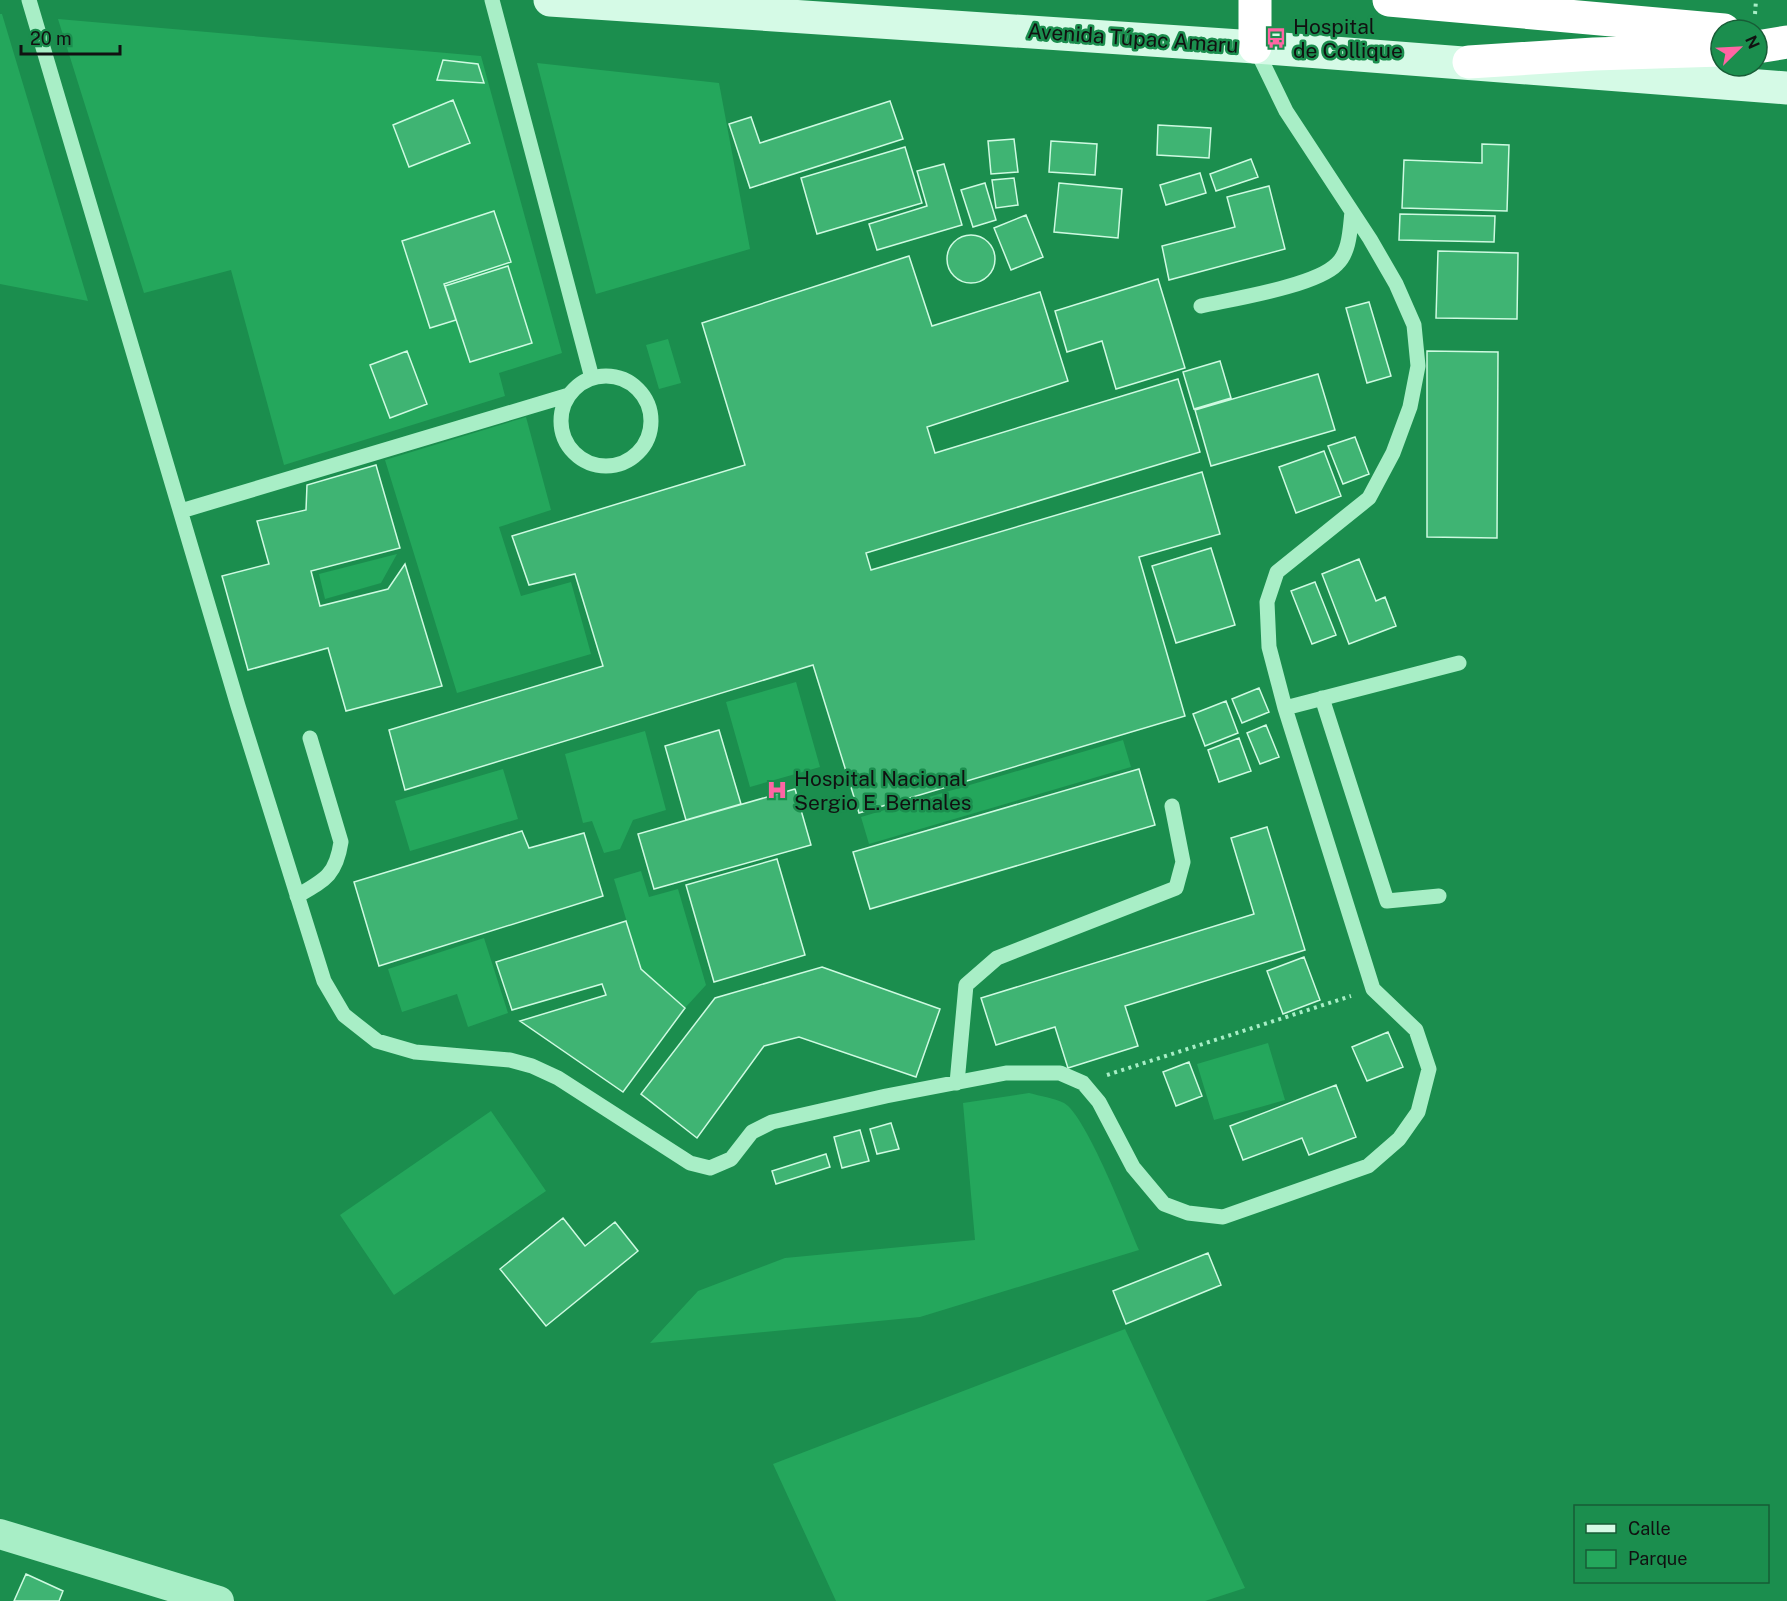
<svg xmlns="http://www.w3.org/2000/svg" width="1787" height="1601" font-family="'Public Sans',sans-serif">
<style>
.green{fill:#24a75c}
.building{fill:#3fb473;stroke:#cefae1;stroke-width:1.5}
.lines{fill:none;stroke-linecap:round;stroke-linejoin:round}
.path{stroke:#a8eec6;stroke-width:4;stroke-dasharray:3 4.5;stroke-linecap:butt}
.lane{stroke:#a8eec6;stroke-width:15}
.street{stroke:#a8eec6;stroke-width:30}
.secondary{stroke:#d5fae6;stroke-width:33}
.highway{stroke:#fff;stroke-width:33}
.labels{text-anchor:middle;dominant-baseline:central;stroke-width:5;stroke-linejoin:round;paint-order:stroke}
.poi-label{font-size:21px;fill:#111;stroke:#1b8e4e;text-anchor:start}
.street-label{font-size:21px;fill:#111;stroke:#1b8e4e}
</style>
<rect width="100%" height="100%" fill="#1b8e4e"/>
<path class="green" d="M0,14H2L88,301L0,284Z
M58,19L481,56L562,353L499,373L505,396L284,465L231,270L144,293Z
M537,63L719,83L750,249L596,294Z
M668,339L681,383L659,389L646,345Z
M526,417L551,510L499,527L521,596L571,582L591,654L457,693L385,460Z
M397,554L381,583L325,599L319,574Z
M796,682L820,767L750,787L726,702Z
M645,731L666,810L633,820L620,849L604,853L592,821L583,823L565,754Z
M1123,740L1131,767L869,844L861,817Z
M503,769L518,819L410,851L395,801Z
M641,871L649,897L678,889L706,985L685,1008L641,969L614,879Z
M484,938L508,1013L468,1027L457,994L402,1012L388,969Z
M1268,1043L1285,1100L1214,1120L1197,1064Z
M1029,1093C1040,1096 1054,1098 1064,1103C1086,1115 1128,1224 1139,1250L920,1317L650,1343L698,1291L785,1258L975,1240L963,1103Z
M491,1111L546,1191L394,1295L340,1215Z
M1125,1329L1245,1588L1205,1601H836L773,1464Z"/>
<path class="building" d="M443,60L478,64L484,83L437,80Z
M453,100L470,143L409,167L393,125Z
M890,101L903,139L750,188L729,124L751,117L760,143Z
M1158,125L1211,128L1209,158L1157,155Z
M1014,139L1018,172L991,174L988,141Z
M1051,141L1097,144L1095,175L1049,172Z
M1482,144L1509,145L1507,211L1402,208L1404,160L1482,163Z
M905,147L922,203L817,234L801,178Z
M1251,159L1258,177L1216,191L1210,174Z
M944,164L962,225L877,250L869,224L927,206L917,171Z
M1200,173L1206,193L1166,205L1160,185Z
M1014,178L1018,205L996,208L992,180Z
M985,183L996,220L973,227L961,190Z
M1059,183L1122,189L1118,238L1054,232Z
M1269,186L1285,249L1169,280L1162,246L1235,227L1227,197Z
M494,211L511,262L444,284L456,320L430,328L402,241Z
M1400,214L1495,216L1494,242L1399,240Z
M1026,215L1043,257L1011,270L994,228Z
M947 259a24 24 0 1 1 48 0a24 24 0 1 1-48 0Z
M1438,251L1518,253L1517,319L1436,318Z
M909,256L932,326L1040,292L1068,381L927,427L935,453L1178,379L1200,452L866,553L871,570L1202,472L1220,534L1139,557L1185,716L859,813L813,665L405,790L389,730L603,666L575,574L529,585L512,536L745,465L702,323Z
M508,266L532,343L470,362L445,286Z
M1158,279L1185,368L1116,389L1102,341L1067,352L1055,311Z
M1369,302L1391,376L1367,383L1346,308Z
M407,351L427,404L390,418L370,365Z
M1427,351L1498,352L1497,538L1427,537Z
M1220,361L1231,398L1194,409L1183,372Z
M1318,374L1335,430L1211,466L1195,410Z
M1355,437L1369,474L1343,484L1328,446Z
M1324,451L1341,496L1296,513L1279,467Z
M376,465L400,548L311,571L320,606L388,589L405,564L442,686L346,711L328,648L248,670L222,576L269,564L257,521L306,510L307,485Z
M1211,548L1235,625L1176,643L1152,566Z
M1359,559L1376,601L1385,597L1396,626L1349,644L1322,574Z
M1315,582L1336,635L1312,644L1291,591Z
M1259,688L1269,712L1242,723L1232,699Z
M1226,701L1238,733L1205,746L1193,714Z
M1266,725L1279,757L1260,764L1247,733Z
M719,730L741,804L686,820L665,746Z
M1239,738L1251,771L1219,782L1208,750Z
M1139,769L1155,825L870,909L853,852Z
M795,789L811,845L654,889L638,834Z
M1267,827L1305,950L1125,1006L1138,1046L1068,1068L1055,1027L996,1045L981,998L1254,914L1231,838Z
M522,831L529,848L584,833L603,896L379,966L354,882Z
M777,859L805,955L714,982L686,885Z
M626,921L641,969L685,1008L623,1092L520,1021L606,995L602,984L512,1010L496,962Z
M1304,957L1320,1000L1283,1014L1267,971Z
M822,967L940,1009L916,1077L799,1037L764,1046L697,1138L641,1094L715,998Z
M1388,1032L1403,1067L1367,1081L1352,1047Z
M1189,1062L1202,1096L1176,1106L1163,1072Z
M1336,1085L1356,1137L1309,1155L1302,1138L1243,1160L1230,1126Z
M891,1123L899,1149L877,1154L870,1129Z
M860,1130L869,1161L842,1168L834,1137Z
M826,1154L830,1167L776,1184L772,1171Z
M563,1218L585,1246L615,1222L638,1251L546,1326L500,1269Z
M1208,1253L1221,1285L1126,1324L1113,1291Z
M26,1574L63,1591L59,1601H14Z"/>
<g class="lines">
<path class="path" d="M1755,14L1756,0
M1107,1075L1351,996"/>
<path class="lane" d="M29,0L238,706L324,981L344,1015L377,1041L415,1052L510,1060L532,1066L558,1078L690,1163L710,1168L731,1159L752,1132L772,1122L886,1096L1006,1073H1060L1083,1083L1099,1102L1133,1167L1164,1204L1188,1213L1223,1217L1368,1166L1399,1139L1418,1112L1429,1069L1416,1030L1373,989L1285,708L1269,647L1267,602L1277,572L1369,498L1393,453L1410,407L1418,366L1414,325L1396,284L1370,239L1286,111L1255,47
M492,0L592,378
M1201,306C1232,299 1316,286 1337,264C1350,252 1350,228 1352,212
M561 421a45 45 0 1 1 90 0a45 45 0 1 1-90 0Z
M181,511L569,395
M1322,698L1387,901L1439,896
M1285,708L1459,663
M297,896C325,880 336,875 341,842L310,738
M957,1083L966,985L997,958L1176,888L1183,862L1172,806"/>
<path class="street" d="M0,1534L219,1601"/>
<path class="secondary" d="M550,0L1255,47L1787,88"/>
<path class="highway" d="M1389,0L1724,30
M1255,47V0
M1757,47L1787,42
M1469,62L1594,54L1721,50"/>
</g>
<defs>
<g id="bus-bare" transform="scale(1.62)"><path d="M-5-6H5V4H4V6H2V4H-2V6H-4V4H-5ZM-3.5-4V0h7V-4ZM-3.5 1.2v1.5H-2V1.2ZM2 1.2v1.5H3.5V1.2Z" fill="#ff65a4" stroke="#1b8e4e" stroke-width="2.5" paint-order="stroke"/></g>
<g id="hospital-bare" transform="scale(1.62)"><path d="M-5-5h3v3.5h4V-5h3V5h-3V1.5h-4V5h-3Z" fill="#ff65a4" stroke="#1b8e4e" stroke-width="2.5" paint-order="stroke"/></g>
</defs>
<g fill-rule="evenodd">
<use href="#bus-bare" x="1276" y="38"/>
<use href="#hospital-bare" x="777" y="790"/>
</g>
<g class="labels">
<g class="poi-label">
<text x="1293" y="26">Hospital<tspan x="1293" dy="24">de Collique</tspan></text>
<text x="794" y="778">Hospital Nacional<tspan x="794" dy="24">Sergio E. Bernales</tspan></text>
</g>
<g class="street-label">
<text transform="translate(1133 38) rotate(4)">Avenida Túpac Amaru</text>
</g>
</g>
<rect x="1574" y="1505" width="195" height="78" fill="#1b8e4e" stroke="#175c36" stroke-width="1.5"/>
<rect x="1586" y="1524" width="30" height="9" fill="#d5fae6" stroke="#175c36" stroke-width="1.5"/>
<text x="1628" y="1535" font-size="18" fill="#111111">Calle</text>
<rect x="1586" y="1550" width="30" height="18" fill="#24a75c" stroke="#175c36" stroke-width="1.5"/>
<text x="1628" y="1565" font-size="18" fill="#111111">Parque</text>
<g transform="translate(1739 48) rotate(66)"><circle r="28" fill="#1b8e4e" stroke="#175c36" stroke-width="1.5"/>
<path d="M0-4.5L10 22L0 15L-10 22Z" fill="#ff65a4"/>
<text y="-9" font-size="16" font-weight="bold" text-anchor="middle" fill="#111111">N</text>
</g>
<path d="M21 45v9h99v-9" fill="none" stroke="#111111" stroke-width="3"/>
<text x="30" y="45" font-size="18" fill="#111111" stroke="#1b8e4e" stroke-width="4.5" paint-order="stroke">20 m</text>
</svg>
